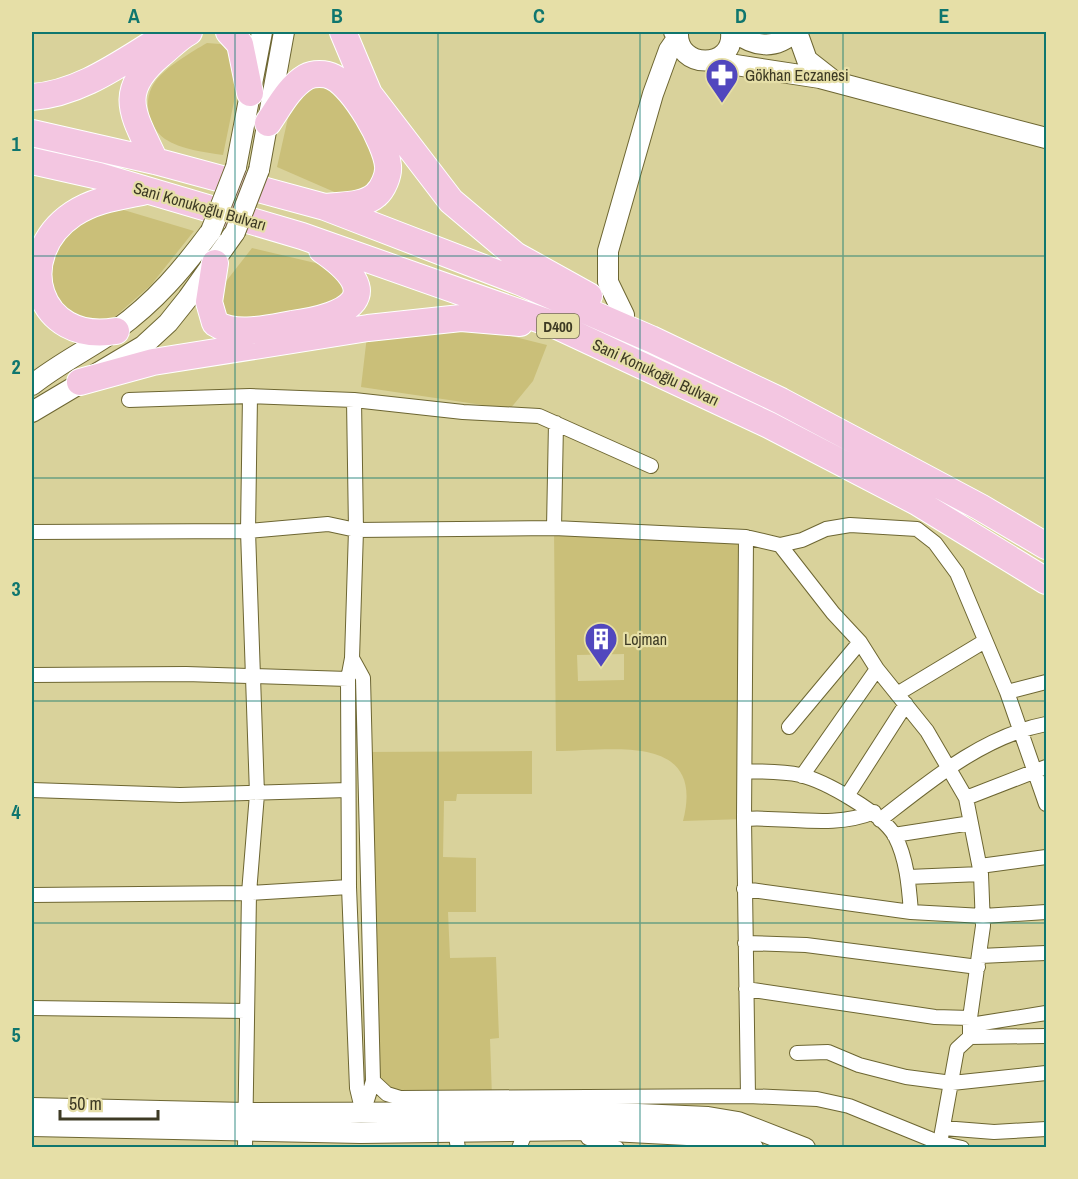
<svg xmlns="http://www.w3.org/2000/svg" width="1078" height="1179" font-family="'Archivo Narrow',sans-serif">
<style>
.green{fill:#cabf79;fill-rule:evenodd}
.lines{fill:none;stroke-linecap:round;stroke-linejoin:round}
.street-casing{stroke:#6d6632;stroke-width:16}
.secondary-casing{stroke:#6d6632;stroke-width:22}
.highway-casing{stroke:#fff;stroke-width:28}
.street{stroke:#fff;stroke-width:14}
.secondary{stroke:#fff;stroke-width:20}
.highway{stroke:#f3c6e1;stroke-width:26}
.secondary-bridge-casing{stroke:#6d6632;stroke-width:22;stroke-linecap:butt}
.secondary-bridge{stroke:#fff;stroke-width:20}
.grid{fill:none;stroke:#0f766e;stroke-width:1.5;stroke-opacity:0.55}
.labels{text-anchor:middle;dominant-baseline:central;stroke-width:4.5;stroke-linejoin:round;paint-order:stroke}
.shield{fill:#e6dfa7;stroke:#706c4b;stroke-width:1.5}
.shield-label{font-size:15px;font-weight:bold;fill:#3d3a24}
.poi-label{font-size:16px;fill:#3d3a24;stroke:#e6dfa7;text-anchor:start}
.street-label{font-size:16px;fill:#3d3a24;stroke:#e6dfa7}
.neatline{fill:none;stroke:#0f766e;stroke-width:2}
.grid-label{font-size:20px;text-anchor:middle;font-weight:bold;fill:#0f766e}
</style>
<rect width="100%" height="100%" fill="#d9d29b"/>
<path class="green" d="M207,43L220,44L231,49L238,82L223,155C204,152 182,150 165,139C148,127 142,100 155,82C164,68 193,51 207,43Z
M316,83L342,93L380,159L379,175L360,194H339L277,167L292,100Z
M117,208L194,231L151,285L110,321L93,324L70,313L55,296L50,264L58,238L80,220Z
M252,248L328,266L342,284L344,297L317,310L230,320L217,309V293Z
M455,330L491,331L547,345L533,381L510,409L361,387L367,336Z
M554,528L746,537L744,819L683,821C706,732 612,751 556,751ZM624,654V680L578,681L577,655Z
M532,751V794H457L456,801H444L443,857L476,858V912H448L450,958L496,957L499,1038L490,1039L492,1097L400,1098L379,1085L365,752Z"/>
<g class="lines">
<g class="street-casing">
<path id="street" d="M129,400L250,396L354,400L463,412L539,416L651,466
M354,400L356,530L352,658L348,679L349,887L357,1088L363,1113
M554,528L556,423
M32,532L248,531L328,524L356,530L554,528L746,537L780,545L802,540L826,529L850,525L917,529L935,543L957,573L1007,692L1046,804
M746,537L744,819L748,1096
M780,545L833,613L860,642L877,669L927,731L966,798L981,874L983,926L970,1018V1037L957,1049L940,1143
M352,658L363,678L373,1081L363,1113
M32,675L186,674L348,679
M1007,692L1046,682
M897,694L985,641
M789,727L860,642
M745,771C763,772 782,771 800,775C825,781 882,813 895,836C907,859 909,887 911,912
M802,776L877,669
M32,790L180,795L348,790
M847,796L906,704
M966,798L1046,767
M744,819C786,816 834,829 874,812
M880,820C930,781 983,736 1046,724
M894,835L971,823
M980,866L1046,857
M908,877L981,874
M744,889L911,912L983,916L1046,912
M32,895L249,893L349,887
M745,943L806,945L978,967
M980,956L1046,953
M746,989L935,1017L970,1018
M32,1008L246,1011
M970,1025L1046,1013
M970,1037L1046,1036
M797,1053L828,1052L859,1065L906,1077L952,1083L1046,1073
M373,1081L387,1094L400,1098L748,1096L817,1099L849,1106L940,1143L962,1148
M943,1128L994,1132L1046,1129
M455,1131L458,1148
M588,1138L617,1148
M245,1148L249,893L257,794L248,531L250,396
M519,1148L526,1131"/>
</g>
<g class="secondary-casing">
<path id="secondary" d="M678,32C676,70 735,70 731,32
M735,32C754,47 776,50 794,32
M797,32L807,60L830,78
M710,61L820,78L1046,138
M236,167L262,32
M259,170L284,32
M624,315L608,282V251L653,94L669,50L678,37L674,32
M32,385C58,364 89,349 116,330C155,302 183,269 211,231
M32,412L143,346L168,323L188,298L235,232
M32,1108L246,1113L592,1112L708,1117L738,1122L805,1148
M32,1126L361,1133L592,1130L706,1136L731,1140L753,1148"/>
</g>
<g class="highway-casing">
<path id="highway" d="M229,32L240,44L250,93
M343,32L369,94L451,201L515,255L589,296
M32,97C78,94 118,65 157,41
M268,123C279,107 289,87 306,77C313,73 326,73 333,77C354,87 386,143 388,166C389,175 383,189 376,195C364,206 342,205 327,207
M32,133L155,161L325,207L520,282L651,339L781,401L980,507L1046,546
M32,161L99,176L302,236L555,325L769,425L917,502L1046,581
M155,161C134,115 115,93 160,55C170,47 179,37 189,32
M215,263L209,302L215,323C235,337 269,328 292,324C350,316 388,295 322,250
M116,331C37,345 11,256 73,214C94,200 117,197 142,192
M80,382L153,362L368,328L461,318L520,323"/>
</g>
<use href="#street" class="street"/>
<use href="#secondary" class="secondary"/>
<use href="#highway" class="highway"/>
<g class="secondary-bridge-casing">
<path id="secondary-bridge" d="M211,231L236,167
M235,232L259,170"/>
</g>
<use href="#secondary-bridge" class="secondary-bridge"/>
</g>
<path class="grid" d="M235,32V1148M438,32V1148M640,32V1148M843,32V1148M32,256H1046M32,478H1046M32,701H1046M32,923H1046"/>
<defs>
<g id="pharmacy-pin" transform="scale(1.725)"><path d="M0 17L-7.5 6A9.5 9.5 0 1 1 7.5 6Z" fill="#5147be" stroke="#e6dfa7"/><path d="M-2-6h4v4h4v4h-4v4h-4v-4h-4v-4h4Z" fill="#fff"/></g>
<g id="building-pin" transform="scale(1.725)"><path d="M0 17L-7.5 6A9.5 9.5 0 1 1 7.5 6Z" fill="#5147be" stroke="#e6dfa7"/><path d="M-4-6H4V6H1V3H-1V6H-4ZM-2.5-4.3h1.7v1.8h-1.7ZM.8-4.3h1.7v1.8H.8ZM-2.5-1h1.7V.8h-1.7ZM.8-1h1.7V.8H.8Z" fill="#fff"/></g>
</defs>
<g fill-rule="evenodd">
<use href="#pharmacy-pin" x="722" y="75"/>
<use href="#building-pin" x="601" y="639"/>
</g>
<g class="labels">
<rect class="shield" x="537" y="314" width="42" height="24" rx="4.5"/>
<g class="shield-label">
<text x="558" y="326">D400</text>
</g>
<g class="poi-label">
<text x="745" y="75">Gökhan Eczanesi</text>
<text x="624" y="639">Lojman</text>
</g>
<g class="street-label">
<text transform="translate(200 206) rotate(16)">Sani Konukoğlu Bulvarı</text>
<text transform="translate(656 372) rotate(25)">Sani Konukoğlu Bulvarı</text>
</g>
</g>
<rect width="1078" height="1179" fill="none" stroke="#e6dfa7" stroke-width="66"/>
<path d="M60 1110v9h98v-9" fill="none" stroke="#3d3a24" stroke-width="3"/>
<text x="69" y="1110" font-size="18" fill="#3d3a24" stroke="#e6dfa7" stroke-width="4.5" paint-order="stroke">50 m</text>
<rect x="33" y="33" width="1012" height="1113" class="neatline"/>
<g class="grid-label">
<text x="134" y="23">A</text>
<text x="337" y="23">B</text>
<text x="539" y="23">C</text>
<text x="741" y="23">D</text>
<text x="944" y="23">E</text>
<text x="16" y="151">1</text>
<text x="16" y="374">2</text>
<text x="16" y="596">3</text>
<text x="16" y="819">4</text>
<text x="16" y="1042">5</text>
</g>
</svg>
